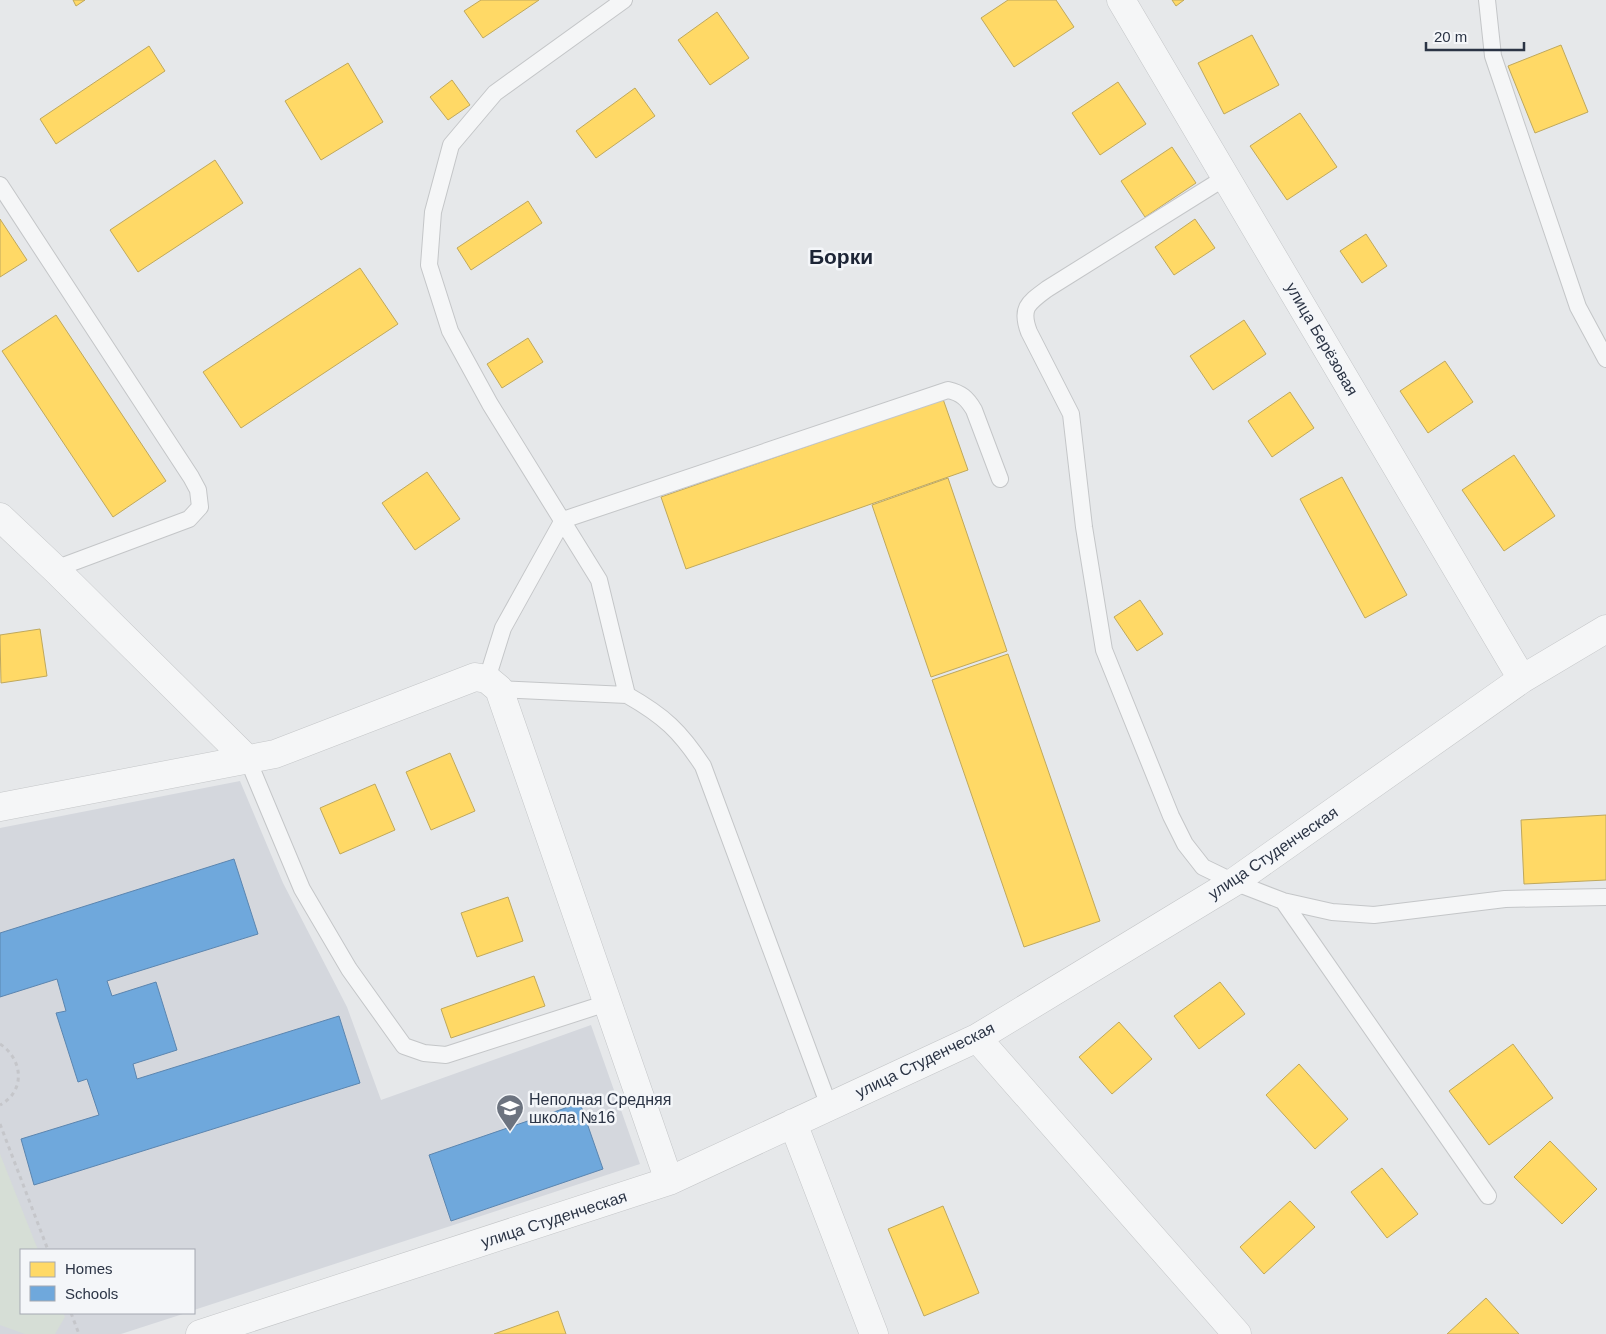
<svg xmlns="http://www.w3.org/2000/svg" width="1606" height="1334" font-family="Arial,sans-serif">
<style>
.built{fill:#d4d7dd}
.green{fill:#d6ded6}
.homes{fill:#ffd966;stroke:#bfa85c}
.schools{fill:#6fa8dc;stroke:#5b85af}
.lines{fill:none;stroke-linecap:round;stroke-linejoin:round}
.lane-casing{stroke:#c4c6c8;stroke-width:18}
.street-casing{stroke:#c4c6c8;stroke-width:29}
.path{stroke:#c5c6ca;stroke-width:3;stroke-dasharray:4 4;stroke-linecap:butt}
.lane{stroke:#f5f6f7;stroke-width:16}
.street{stroke:#f5f6f7;stroke-width:28}
.labels{text-anchor:middle;dominant-baseline:central;stroke-width:5;stroke-linejoin:round;paint-order:stroke}
.street-label{font-size:16px;fill:#2b3445;stroke:#f4f6f9}
.poi-label{font-size:16px;fill:#2b3445;stroke:#f4f6f9;text-anchor:start}
.district-label{font-size:21px;font-weight:bold;fill:#1d2536;stroke:#f4f6f9}
</style>
<rect width="100%" height="100%" fill="#e6e8ea"/>
<path class="built" d="M240,781L283,883L347,1007L381,1100L591,1025L640,1164L194,1310V1250H21V1313H186L121,1334H0V828Z"/>
<path class="green" d="M0,1154L38,1250H21V1313H63L65,1317L55,1334H25L0,1325Z"/>
<path class="homes" d="M73,0H85L76,6Z
M481,0H539L483,38L464,11Z
M1008,0H1056L1074,27L1014,67L981,18Z
M1172,0H1184L1176,6Z
M717,12L749,58L710,85L678,40Z
M1252,35L1279,85L1224,114L1198,63Z
M1561,45L1588,112L1535,133L1508,66Z
M149,46L165,71L56,144L40,119Z
M348,63L383,122L321,160L285,101Z
M452,80L470,105L448,120L430,97Z
M1118,82L1146,124L1100,155L1072,113Z
M635,88L655,116L596,158L576,131Z
M1300,113L1337,167L1287,200L1250,146Z
M1172,147L1196,183L1145,217L1121,181Z
M215,160L243,203L138,272L110,230Z
M528,201L542,223L471,270L457,248Z
M0,219L27,260L0,277Z
M1195,219L1215,248L1174,275L1155,247Z
M1366,234L1387,266L1362,283L1340,251Z
M360,268L398,324L241,428L203,372Z
M56,315L166,481L113,517L2,351Z
M1244,320L1266,354L1213,390L1190,356Z
M528,338L543,362L502,388L487,364Z
M1445,361L1473,402L1428,433L1400,391Z
M1290,392L1314,428L1272,457L1248,421Z
M943,399L968,470L686,569L661,497Z
M1514,455L1555,516L1504,551L1462,490Z
M427,472L460,519L415,550L382,503Z
M1342,477L1407,595L1365,618L1300,499Z
M948,478L1007,651L931,677L872,505Z
M1140,600L1163,634L1137,651L1114,617Z
M40,629L47,676L1,683L0,635Z
M1008,654L1100,921L1024,947L932,680Z
M450,753L475,811L431,830L406,772Z
M375,784L395,830L340,854L320,808Z
M1606,815V880L1524,884L1521,820Z
M508,897L523,941L477,957L461,913Z
M534,976L545,1006L451,1038L441,1009Z
M1220,982L1245,1014L1199,1049L1174,1016Z
M1119,1022L1152,1059L1112,1094L1079,1057Z
M1513,1044L1553,1098L1489,1145L1449,1091Z
M1299,1064L1348,1119L1315,1149L1266,1095Z
M1550,1141L1597,1189L1562,1224L1514,1177Z
M1382,1168L1418,1214L1387,1238L1351,1192Z
M1290,1201L1315,1227L1264,1274L1240,1247Z
M943,1206L979,1293L924,1316L888,1229Z
M1486,1298L1519,1334H1447Z
M558,1311L566,1334H494Z"/>
<path class="schools" d="M234,859L258,934L107,981L112,996L156,982L177,1050L133,1064L137,1079L339,1016L360,1083L34,1185L21,1139L99,1115L87,1079L78,1082L56,1013L66,1011L57,979L0,997V933Z
M580,1103L603,1169L451,1221L429,1155Z"/>
<g class="lines">
<g class="lane-casing">
<path id="lane" d="M624,0L495,93L451,145L433,212L429,265L450,331L490,404L599,580L627,695C664,716 680,731 703,766L829,1106
M1487,0L1493,56L1578,307L1606,359
M1226,177L1047,289C1028,303 1020,308 1029,332L1071,414L1084,527L1104,650L1171,816L1185,844L1203,867L1234,882L1283,901L1332,912L1374,915L1505,899L1606,897
M0,185L191,477L198,490L200,507L189,519L55,569
M487,679L503,628L563,520L948,390C961,393 967,398 974,410L1000,479
M499,689L627,695
M248,760L302,889L349,969L404,1046L424,1053L446,1055L607,1003
M1283,901L1488,1196"/>
</g>
<g class="street-casing">
<path id="street" d="M1121,0L1522,679
M0,517L55,569L248,760
M0,807L275,754L475,677L487,679L499,689L669,1181
M977,1038L1237,1334
M793,1123L874,1334
M200,1334L669,1181L977,1038L1234,882L1522,679L1606,629"/>
</g>
<path class="path" d="M0,1044C23,1059 26,1091 0,1105
M0,1124L48,1250
M71,1313L79,1334"/>
<use href="#lane" class="lane"/>
<use href="#street" class="street"/>
</g>
<defs>
<g id="school-pin" transform="scale(1.4375)"><path d="M0 17L-7.5 6A9.5 9.5 0 1 1 7.5 6Z" fill="#6c737f" stroke="#f4f6f9"/><path d="M0-5L7-2L0 1L-7-2ZM-4 1L0 2.5L4 1V4Q0 6-4 4Z" fill="#fff"/></g>
</defs>
<g fill-rule="evenodd">
<use href="#school-pin" x="510" y="1108"/>
</g>
<g class="labels">
<g class="street-label">
<text transform="translate(1322 339) rotate(60)">улица Берёзовая</text>
<text transform="translate(1273 853) rotate(-34)">улица Студенческая</text>
<text transform="translate(925 1060) rotate(-26)">улица Студенческая</text>
<text transform="translate(554 1219) rotate(-18)">улица Студенческая</text>
</g>
<g class="poi-label">
<text x="529" y="1099">Неполная Средняя<tspan x="529" dy="18">школа №16</tspan></text>
</g>
<g class="district-label">
<text x="841" y="256">Борки</text>
</g>
</g>
<rect x="20" y="1249" width="175" height="65" fill="#f4f6f9" stroke="#a4a8b1"/>
<rect x="30" y="1262" width="25" height="15" fill="#ffd966" stroke="#a4a8b1"/>
<text x="65" y="1274" font-size="15" fill="#2b3445">Homes</text>
<rect x="30" y="1286" width="25" height="15" fill="#6fa8dc" stroke="#a4a8b1"/>
<text x="65" y="1299" font-size="15" fill="#2b3445">Schools</text>
<path d="M1426 42v8h98v-8" fill="none" stroke="#2b3445" stroke-width="2.5"/>
<text x="1434" y="42" font-size="15" fill="#2b3445" stroke="#f4f6f9" stroke-width="4" paint-order="stroke">20 m</text>
</svg>
